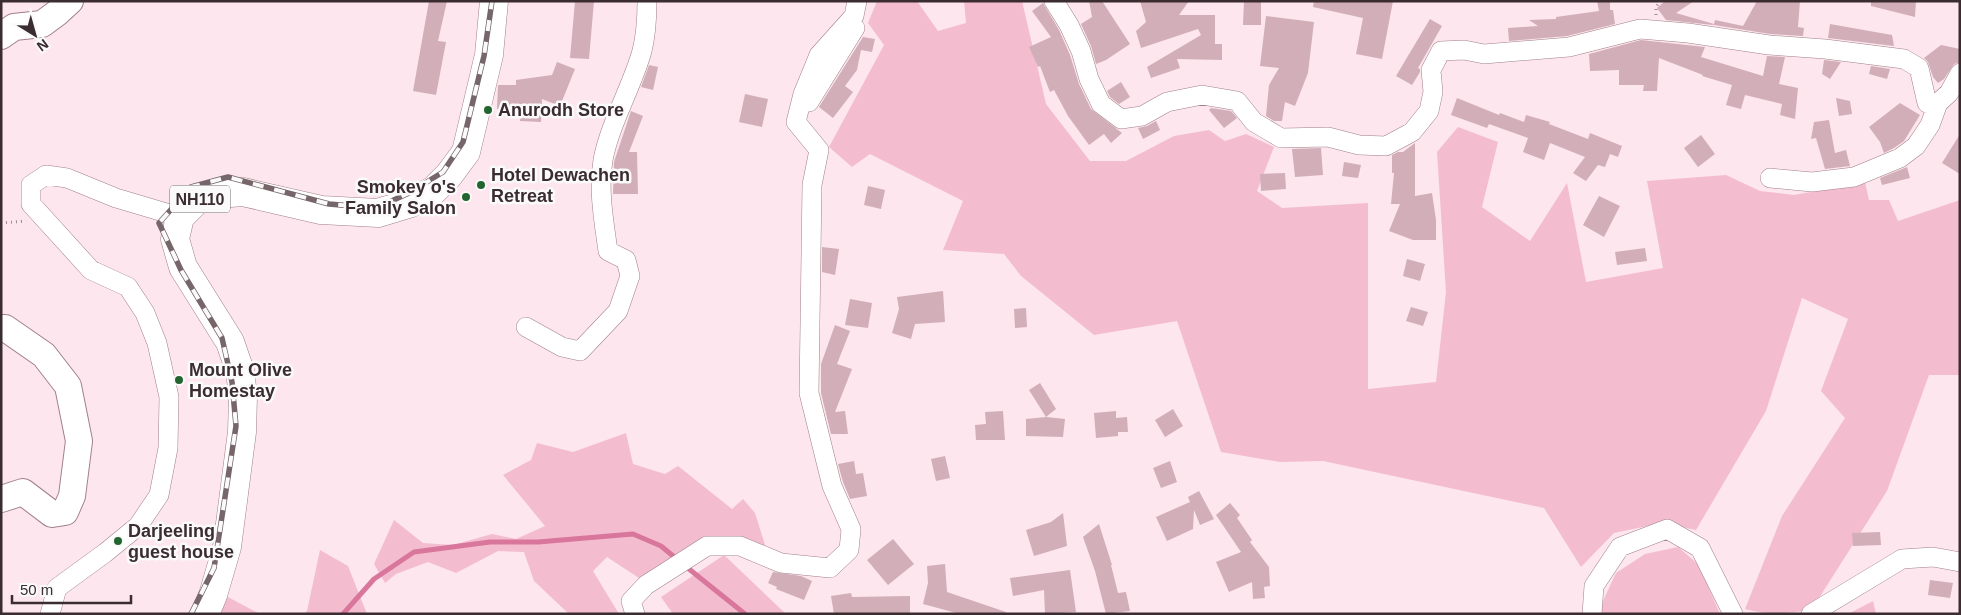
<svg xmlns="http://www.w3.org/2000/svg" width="1961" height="615" font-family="Arial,sans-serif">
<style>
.green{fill:#f4bdcf}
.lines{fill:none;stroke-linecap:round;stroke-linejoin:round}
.stream{stroke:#d9769b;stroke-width:5}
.building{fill:#d2aeb9}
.street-casing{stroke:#a1808a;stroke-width:20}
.secondary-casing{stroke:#a1808a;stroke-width:28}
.highway-casing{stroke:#a1808a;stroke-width:29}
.path{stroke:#9d8a90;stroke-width:3;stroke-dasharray:1 4;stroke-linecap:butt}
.street{stroke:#fff;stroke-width:19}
.secondary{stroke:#fff;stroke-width:26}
.highway{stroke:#fff;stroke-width:28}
.rail-casing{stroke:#76666a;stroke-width:5.5}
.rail{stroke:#fafafa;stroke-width:4;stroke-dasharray:11;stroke-linecap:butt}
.poi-dot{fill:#226530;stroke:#fafafa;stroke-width:2}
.labels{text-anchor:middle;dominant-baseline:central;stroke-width:5;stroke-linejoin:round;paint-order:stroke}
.shield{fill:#fafafa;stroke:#746a6d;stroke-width:1}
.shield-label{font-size:16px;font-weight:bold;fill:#3a2c30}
.poi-label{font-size:18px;font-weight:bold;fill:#3a2c30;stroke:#fafafa;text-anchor:start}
</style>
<rect width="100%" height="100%" fill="#fde6ed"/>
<path class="green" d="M877,1H917L938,31L966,23L964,1H1022L1046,104L1090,161H1126L1174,136L1209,130L1225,141L1246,134L1274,147L1257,191L1282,208L1368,203V389L1436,382L1446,292L1437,152L1458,127L1498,142L1482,207L1530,241L1567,183L1586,282L1663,268L1647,181L1726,175L1760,191L1794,195L1865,182L1869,200H1889L1898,221L1960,200V375H1929L1887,491L1812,609C1792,614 1764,615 1745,609L1782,516L1845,418L1821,391L1848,319L1802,298L1766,411L1696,530L1662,523L1614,533L1581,567L1544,508L1323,461L1280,462L1221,452L1177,321L1094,335L1021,276L1004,254L943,250L963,201L870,154L852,167L829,147L884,45L868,23Z
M626,433L633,464L665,474L678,466L732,509L743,499L755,513L766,548L741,540L642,580L607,557L593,571L619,614H569L534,581L524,552L498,551L456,573L428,562L396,574L385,583L374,564L394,520L423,543L453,545L492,534L516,539L545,526L503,475L531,460L537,443L573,452Z
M1678,547L1699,565L1720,614H1601L1602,603L1616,573L1645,554Z
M320,550L348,566L367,614H304L307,611Z
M724,555L786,614H673L661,597Z
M226,596L260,614H216Z
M1873,601L1876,614H1848Z"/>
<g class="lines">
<path class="stream" d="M684,565L745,614
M343,614L374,579L414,552L490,542H538L633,534L661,546L678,560"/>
</g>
<path class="building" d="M429,1H447L438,41L446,42L436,95L413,91Z
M575,1H594L589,59L570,58Z
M1089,1H1102L1130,44L1106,60L1096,64L1091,46L1081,24L1092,17Z
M1140,1H1189L1179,15H1215V44H1222V60L1177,59L1180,68L1151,78L1147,67L1201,35L1198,29L1141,48L1136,31L1146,22Z
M1244,1H1261V25H1243Z
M1314,1H1393L1382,59L1356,54L1363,18L1313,7Z
M1597,1H1610V10H1613L1615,24L1567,36L1509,41L1508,28L1538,26L1529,20L1556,19V17L1599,11Z
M1665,1H1694L1676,13L1714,24L1715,20L1743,26L1757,1H1800L1798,27L1804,28L1803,36L1770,34L1714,25V24L1713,25L1666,20L1657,8Z
M1871,1H1916L1915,17L1871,6Z
M1043,3L1059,30L1070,55L1079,84L1091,109L1122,133L1111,143L1104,134L1089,145L1068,116L1054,90L1050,92L1040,66L1038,67L1029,47L1051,37L1032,11Z
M1266,16L1314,22L1308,73L1295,106L1285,102L1282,121H1274L1266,116L1269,85L1279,68L1260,66Z
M1430,19L1442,26L1418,68L1420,69V72L1412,85L1396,76Z
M1830,24L1892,35L1894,46L1828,38Z
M863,37L875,39L872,52L861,50L857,70L845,86L853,92L833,118L819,107Z
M1641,40L1705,47L1701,57L1763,76L1767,56L1785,57L1779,84L1798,88L1795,119L1780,115L1782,104L1745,95L1741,109L1726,105L1732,85L1702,76L1703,75L1659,58L1657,91H1643L1644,85H1619V70L1590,71L1589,54Z
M1941,45L1960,49V62L1954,64L1944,79L1938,83L1933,77L1928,62L1924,58Z
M1824,60L1841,62L1830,79L1822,74Z
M557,62L575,69L560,106L542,99L541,122L520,121L521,108L497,109L498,85H516V80L552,75Z
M649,65L658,67L653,90L641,87Z
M1871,66L1890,69L1887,79L1869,74Z
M1121,82L1130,97L1119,104L1110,97L1107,91Z
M745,94L768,99L762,127L739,122Z
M1457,98L1499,115L1500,113L1524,122L1526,115L1550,122L1549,124L1588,139L1590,133L1622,146L1618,157L1610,154L1605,167L1598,165L1586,181L1573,173L1585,157L1550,143L1544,160L1523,152L1528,138L1489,124L1487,128L1451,115Z
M1836,98L1850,101L1852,114L1839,116Z
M1900,103L1920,115L1904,141L1894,148L1884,153L1880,142L1869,127Z
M1211,108L1231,111L1237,118L1224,128L1209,110Z
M631,111L643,116L629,152H637L638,194H613L614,162Z
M1829,120L1835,153L1846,150L1850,166L1825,169L1816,138L1811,139L1814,122Z
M1156,121L1160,130L1143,139L1138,128L1147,126Z
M1960,134V174L1942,163Z
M1701,135L1715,154L1698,167L1684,148Z
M1415,143V196L1432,193L1436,220V240H1413L1389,231L1400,204H1391L1394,173H1392V155L1398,152H1403Z
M1321,148L1323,175L1295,177L1292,149Z
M1344,162L1361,165L1358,178L1342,176Z
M1907,167L1910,178L1882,185L1880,178Z
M1285,173L1286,189L1261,191L1260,174Z
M868,186L885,190L881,209L864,205Z
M1599,196L1620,206L1604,237L1583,225Z
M822,247L839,249L835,275L822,272Z
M1645,248L1647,261L1617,265L1615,252Z
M1407,259L1425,264L1420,281L1403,276Z
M943,291L945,322L915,324L911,339L892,333L899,309L897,297Z
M850,299L872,303L868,328L845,325Z
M1411,307L1428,312L1423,326L1406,321Z
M1026,308L1027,327L1015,328L1014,309Z
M835,325L850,331L837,364L852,369L835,412L845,411L848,434H831L821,393V364Z
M1040,383L1056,409L1046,417L1029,390Z
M1173,409L1183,426L1165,437L1155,420Z
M1003,411L1005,440H976L975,425L986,424L985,412Z
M1116,411V418L1127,417L1128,432H1118V436L1096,438L1094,413Z
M1046,417L1065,419L1063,437L1026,436V419Z
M945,456L950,478L936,481L931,459Z
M854,461L856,474L863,473L867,496L850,499L843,482L838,464Z
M1170,461L1177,482L1161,488L1153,468Z
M1199,491L1214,519L1200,525L1194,510L1193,529L1167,541L1156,517L1190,502L1188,497Z
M1230,503L1240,515L1237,518L1252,540L1250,542L1269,567L1270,586L1264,587L1265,598L1253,599L1252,582L1229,592L1216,562L1241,552L1216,515Z
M1063,513L1067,546L1034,556L1026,530L1051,522Z
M1099,524L1112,565H1111L1118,593L1126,592L1130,611L1106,614L1095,571L1083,537Z
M1880,532L1881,545L1853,546L1852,533Z
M893,539L914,564L888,585L867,560Z
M945,564L947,592L1006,612L1005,614H960L923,604L928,583L927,566Z
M1070,570L1076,612L1045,614L1044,590L1013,596L1010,578Z
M773,572L801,576L812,581L804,600L776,589L777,587L768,583Z
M1930,580L1953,583L1950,598L1928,595Z
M851,593L852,597L910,596V614H834L831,596Z"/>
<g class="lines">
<g class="street-casing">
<path id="street" d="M1054,1L1069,25L1081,51L1089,79L1101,104L1121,119L1142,116L1167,102L1202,95L1237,101L1254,122L1281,138L1328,137L1359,145L1386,146L1412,132L1429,111L1433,92L1431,70L1441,51L1464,50L1484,54L1569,47L1640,29L1688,33L1769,45L1825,49L1904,59L1919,68L1927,103H1938L1949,93L1960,73
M809,102L855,28
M1770,178L1812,182L1854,177L1900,158L1916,146L1930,125L1938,103
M526,327L562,347L580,351L618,311L630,276L626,260L608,251C604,222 598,190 603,160C610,123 632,87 642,51C646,35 647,18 647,1
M50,614L57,588L105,553L138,526L159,495L168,448L169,397L157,343L145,313L128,287L91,270L31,204V185L46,175L67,178L116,198L180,217
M635,614L631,601L646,585L707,546H740L781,563L830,568L849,550L851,529L832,486L809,393L812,185L819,150L796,122L803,94L819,55L854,16L857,1
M1592,614L1594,586L1620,547L1667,529L1700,548L1733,614
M1811,614L1902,559L1933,557L1960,562"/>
</g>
<g class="secondary-casing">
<path id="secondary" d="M1,36L14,27L42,24L57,13L70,1
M1,328H5L44,355L68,386L79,441L72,496L65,512L52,514L23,492L1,499"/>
</g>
<g class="highway-casing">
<path id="highway" d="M205,614L213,595L227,547L242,432L243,396L240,371L230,342L183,267L175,239L180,217L198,199L217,194L243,192L321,210L378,213L411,203L434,190L449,175L466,152L489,55L494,1"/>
</g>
<path class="path" d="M1656,15V7L1660,1
M1,223L26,221"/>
<use href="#street" class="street"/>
<use href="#secondary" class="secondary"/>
<use href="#highway" class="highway"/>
<g class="rail-casing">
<path id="rail" d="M191,614L214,568L236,426L232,382L222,338L181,270L159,223L191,187L228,177L329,204L376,208L409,193L443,172L463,142L484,56L492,1"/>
</g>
<use href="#rail" class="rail"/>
</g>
<g class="poi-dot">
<circle cx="488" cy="110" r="5"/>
<circle cx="481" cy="185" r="5"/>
<circle cx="466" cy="197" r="5"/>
<circle cx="179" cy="380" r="5"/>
<circle cx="118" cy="541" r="5"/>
</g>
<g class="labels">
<rect class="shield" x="170" y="185.5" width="60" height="27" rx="4"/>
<g class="shield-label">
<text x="200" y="199">NH110</text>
</g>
<g class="poi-label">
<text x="498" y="110">Anurodh Store</text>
<text x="491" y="175">Hotel Dewachen<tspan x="491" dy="21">Retreat</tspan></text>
<text x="456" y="187" text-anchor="end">Smokey o's<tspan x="456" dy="21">Family Salon</tspan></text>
<text x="189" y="370">Mount Olive<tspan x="189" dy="21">Homestay</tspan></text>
<text x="128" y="531">Darjeeling<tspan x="128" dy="21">guest house</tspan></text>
</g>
</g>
<rect width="1961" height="615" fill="none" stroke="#3a2c30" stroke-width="5"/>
<g transform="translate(35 35) rotate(143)" stroke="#fafafa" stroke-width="4" paint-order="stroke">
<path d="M0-4L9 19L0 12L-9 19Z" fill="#3a2c30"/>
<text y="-8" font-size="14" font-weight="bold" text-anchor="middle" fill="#3a2c30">N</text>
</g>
<path d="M12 595v8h119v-8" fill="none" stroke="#3a2c30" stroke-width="2.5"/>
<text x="20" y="595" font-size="15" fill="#3a2c30" stroke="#fafafa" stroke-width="4" paint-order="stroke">50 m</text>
</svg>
